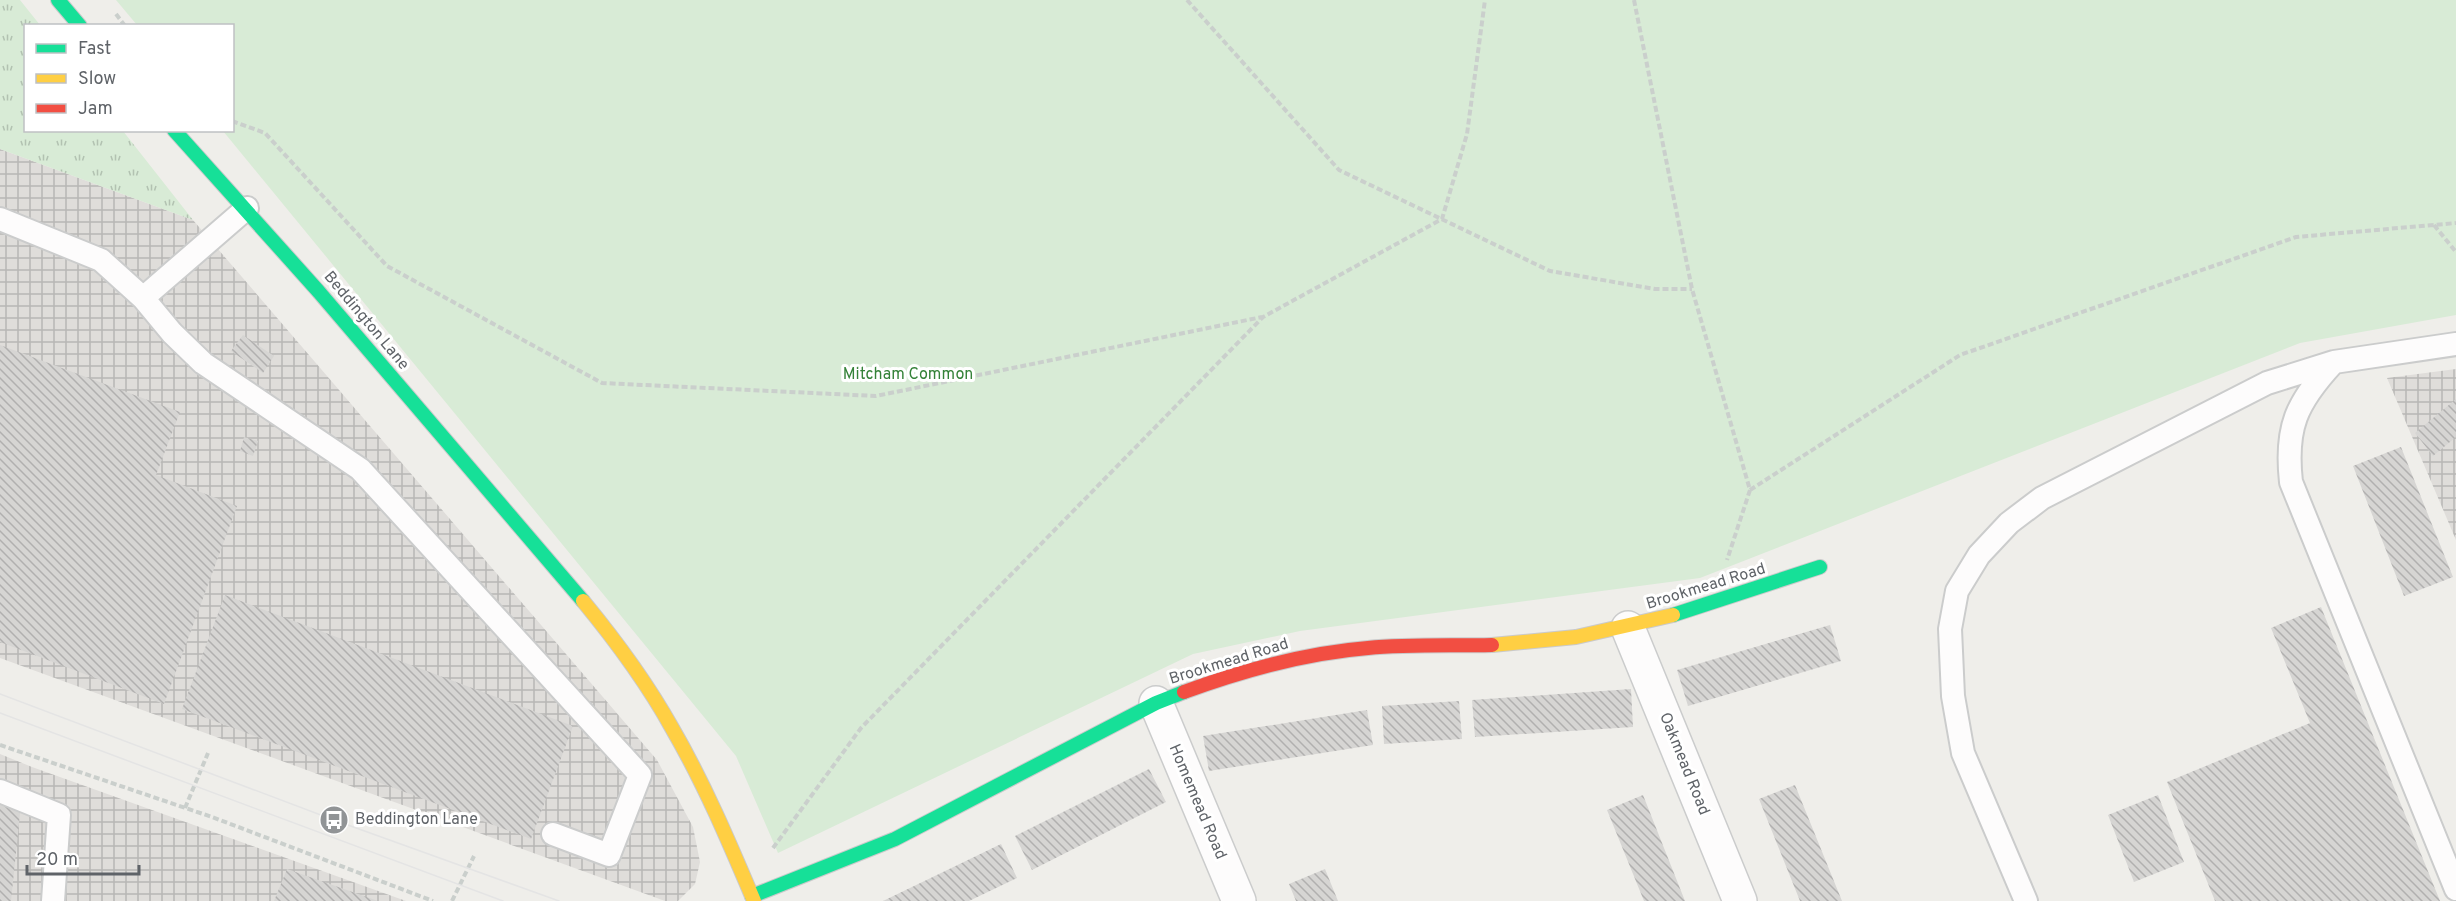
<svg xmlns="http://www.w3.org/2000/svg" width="2456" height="901" font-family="Overpass,sans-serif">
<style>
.industrial{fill:url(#industrial-grid)}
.grass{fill:url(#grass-tufts)}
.park{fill:#d8ebd6}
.building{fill:url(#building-back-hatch)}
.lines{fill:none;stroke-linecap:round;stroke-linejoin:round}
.lane-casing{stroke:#cbcccc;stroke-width:26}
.street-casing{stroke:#cbcccc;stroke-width:36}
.fast-casing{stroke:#cacacb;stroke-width:16}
.slow-casing{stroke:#cacacb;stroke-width:16}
.jam-casing{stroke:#cacacb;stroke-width:16}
.path{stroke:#cacfcc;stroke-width:4;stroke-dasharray:6 3;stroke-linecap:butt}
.lane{stroke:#fdfcfc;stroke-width:22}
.street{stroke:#fdfcfc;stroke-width:33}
.fast{stroke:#16e098;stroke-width:14}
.slow{stroke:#ffcf43;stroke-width:14}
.jam{stroke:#f24e42;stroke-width:14}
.tram{stroke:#e4e4e4;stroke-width:1.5}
.labels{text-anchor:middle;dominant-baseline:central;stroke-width:6;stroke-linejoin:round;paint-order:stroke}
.street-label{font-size:16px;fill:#5f6368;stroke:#fff}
.park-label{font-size:16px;fill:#348238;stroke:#fff}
.poi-label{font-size:16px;fill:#5f6368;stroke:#fff;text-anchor:start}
</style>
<defs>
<pattern id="industrial-grid" width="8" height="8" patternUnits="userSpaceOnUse" patternTransform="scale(1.5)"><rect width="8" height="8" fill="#dfddda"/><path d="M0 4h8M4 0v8" fill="none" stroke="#b8b7b5"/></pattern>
<pattern id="grass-tufts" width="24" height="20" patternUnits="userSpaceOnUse" patternTransform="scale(1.5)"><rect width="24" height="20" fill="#d8ebd6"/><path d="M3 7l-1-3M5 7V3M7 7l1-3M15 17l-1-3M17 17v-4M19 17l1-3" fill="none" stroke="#b2c2b1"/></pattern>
<pattern id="building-back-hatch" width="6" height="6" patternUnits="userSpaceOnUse" patternTransform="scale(1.5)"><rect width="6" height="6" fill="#d6d5d3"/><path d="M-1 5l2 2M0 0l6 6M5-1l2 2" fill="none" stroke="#b1b0af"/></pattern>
</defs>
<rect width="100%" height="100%" fill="#efeeea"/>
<path class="industrial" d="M0,149L193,220L657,760L693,827L700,862L695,884L678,901H665L0,658Z
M2456,369V540L2387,378Z
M0,754L32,767L406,901H0Z"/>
<path class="grass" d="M0,0H20L40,25L26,26V130L123,131L193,220L0,149Z"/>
<path class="park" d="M116,0H2456V315L2300,343L1700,578L1300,631L1193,654L778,853L736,756L223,131L232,130V26L137,25Z"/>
<path class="building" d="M243,335L274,356L263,373L231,351Z
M0,345L180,412L156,475L237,506L164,704L0,642Z
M2456,399V437L2433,456L2415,433Z
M244,437L258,441L253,456L240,451Z
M2401,447L2453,577L2404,596L2353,466Z
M225,595L573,726L531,839L182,709Z
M2321,607L2440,901H2215L2167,782L2310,723L2271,628Z
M1830,625L1841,661L1688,706L1677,670Z
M1631,689L1633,727L1475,737L1472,700Z
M1459,701L1462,739L1384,744L1382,706Z
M1367,710L1373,745L1209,771L1203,736Z
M1149,769L1166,802L1032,870L1015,836Z
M1795,785L1842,901H1800L1759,799Z
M1643,795L1685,901H1644L1607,810Z
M2158,795L2184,862L2134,882L2108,815Z
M0,802L21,804L11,901H0Z
M1001,844L1017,878L969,901H883Z
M287,869L378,901H274Z
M1325,869L1338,901H1296L1289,884Z"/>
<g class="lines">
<g class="lane-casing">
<path id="lane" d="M247,208L143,298L172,333L203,363L360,469L640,775L609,855L553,834
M0,219L101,260L143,298
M2333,363C2296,403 2285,428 2291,482L2456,889
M0,791L59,815L53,901
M2026,901L1963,753L1953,696L1950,629L1957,591L1979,555L2009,523L2042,498L2267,383L2334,362L2456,344"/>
</g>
<g class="street-casing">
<path id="street" d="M1628,628L1740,901
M1156,703L1239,901"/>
</g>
<g class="fast-casing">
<path id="fast" d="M58,0L80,26
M174,130L319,292L583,601
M1673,615L1820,567
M752,896L895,839L1156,703L1184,692"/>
</g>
<g class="slow-casing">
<path id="slow" d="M583,601C616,641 647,683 672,728C704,783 729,842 754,901
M1492,645L1576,637L1673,615"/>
</g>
<g class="jam-casing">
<path id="jam" d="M1184,692C1244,670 1305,653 1368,648C1409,644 1451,646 1492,645"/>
</g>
<path class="path" d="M1187,0L1339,170L1550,271L1655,289H1692
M1634,0L1692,289L1750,490L1727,560
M116,14L125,26
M232,121L265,133L387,266L602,383L876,396L1262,317
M2434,225L2456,252
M1750,490L1960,355L2296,237L2456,223
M0,745L212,817L433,901
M185,808L208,753
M773,848L861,728L1263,317L1442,219L1467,134L1485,0
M452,901L474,856"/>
<use href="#lane" class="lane"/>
<use href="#street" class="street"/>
<use href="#fast" class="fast"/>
<use href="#slow" class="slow"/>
<use href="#jam" class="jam"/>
<path class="tram" d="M0,694L334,820L559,901
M0,713L503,901"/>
</g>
<defs>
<g id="bus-disc" transform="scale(1.5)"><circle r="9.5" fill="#919496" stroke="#fff"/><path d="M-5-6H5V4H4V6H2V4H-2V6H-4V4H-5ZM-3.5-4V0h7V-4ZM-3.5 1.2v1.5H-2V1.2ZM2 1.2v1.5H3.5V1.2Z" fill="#fff"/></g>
</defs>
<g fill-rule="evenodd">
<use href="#bus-disc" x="334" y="820"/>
</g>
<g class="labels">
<g class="street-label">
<text transform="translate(366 321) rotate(50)">Beddington Lane</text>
<text transform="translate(1706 587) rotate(-17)">Brookmead Road</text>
<text transform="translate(1229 662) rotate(-17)">Brookmead Road</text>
<text transform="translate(1684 764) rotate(68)">Oakmead Road</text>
<text transform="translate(1197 802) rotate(67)">Homemead Road</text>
</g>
<g class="park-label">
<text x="908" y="375">Mitcham Common</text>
</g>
<g class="poi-label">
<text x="355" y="820">Beddington Lane</text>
</g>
</g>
<rect x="24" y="24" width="210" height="108" fill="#ffffff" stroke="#bfc1c3" stroke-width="1.5"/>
<rect x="36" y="44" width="30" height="9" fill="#16e098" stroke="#bfc1c3" stroke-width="1.5"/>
<text x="78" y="54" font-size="18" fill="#5f6368">Fast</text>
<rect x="36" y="74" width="30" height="9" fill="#ffcf43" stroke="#bfc1c3" stroke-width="1.5"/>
<text x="78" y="84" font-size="18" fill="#5f6368">Slow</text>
<rect x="36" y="104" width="30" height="9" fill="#f24e42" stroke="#bfc1c3" stroke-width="1.5"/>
<text x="78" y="114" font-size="18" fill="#5f6368">Jam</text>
<path d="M27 865v9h112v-9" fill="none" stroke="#5f6368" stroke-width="3"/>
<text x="36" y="865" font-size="18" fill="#5f6368" stroke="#ffffff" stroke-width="4.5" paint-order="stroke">20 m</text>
</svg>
